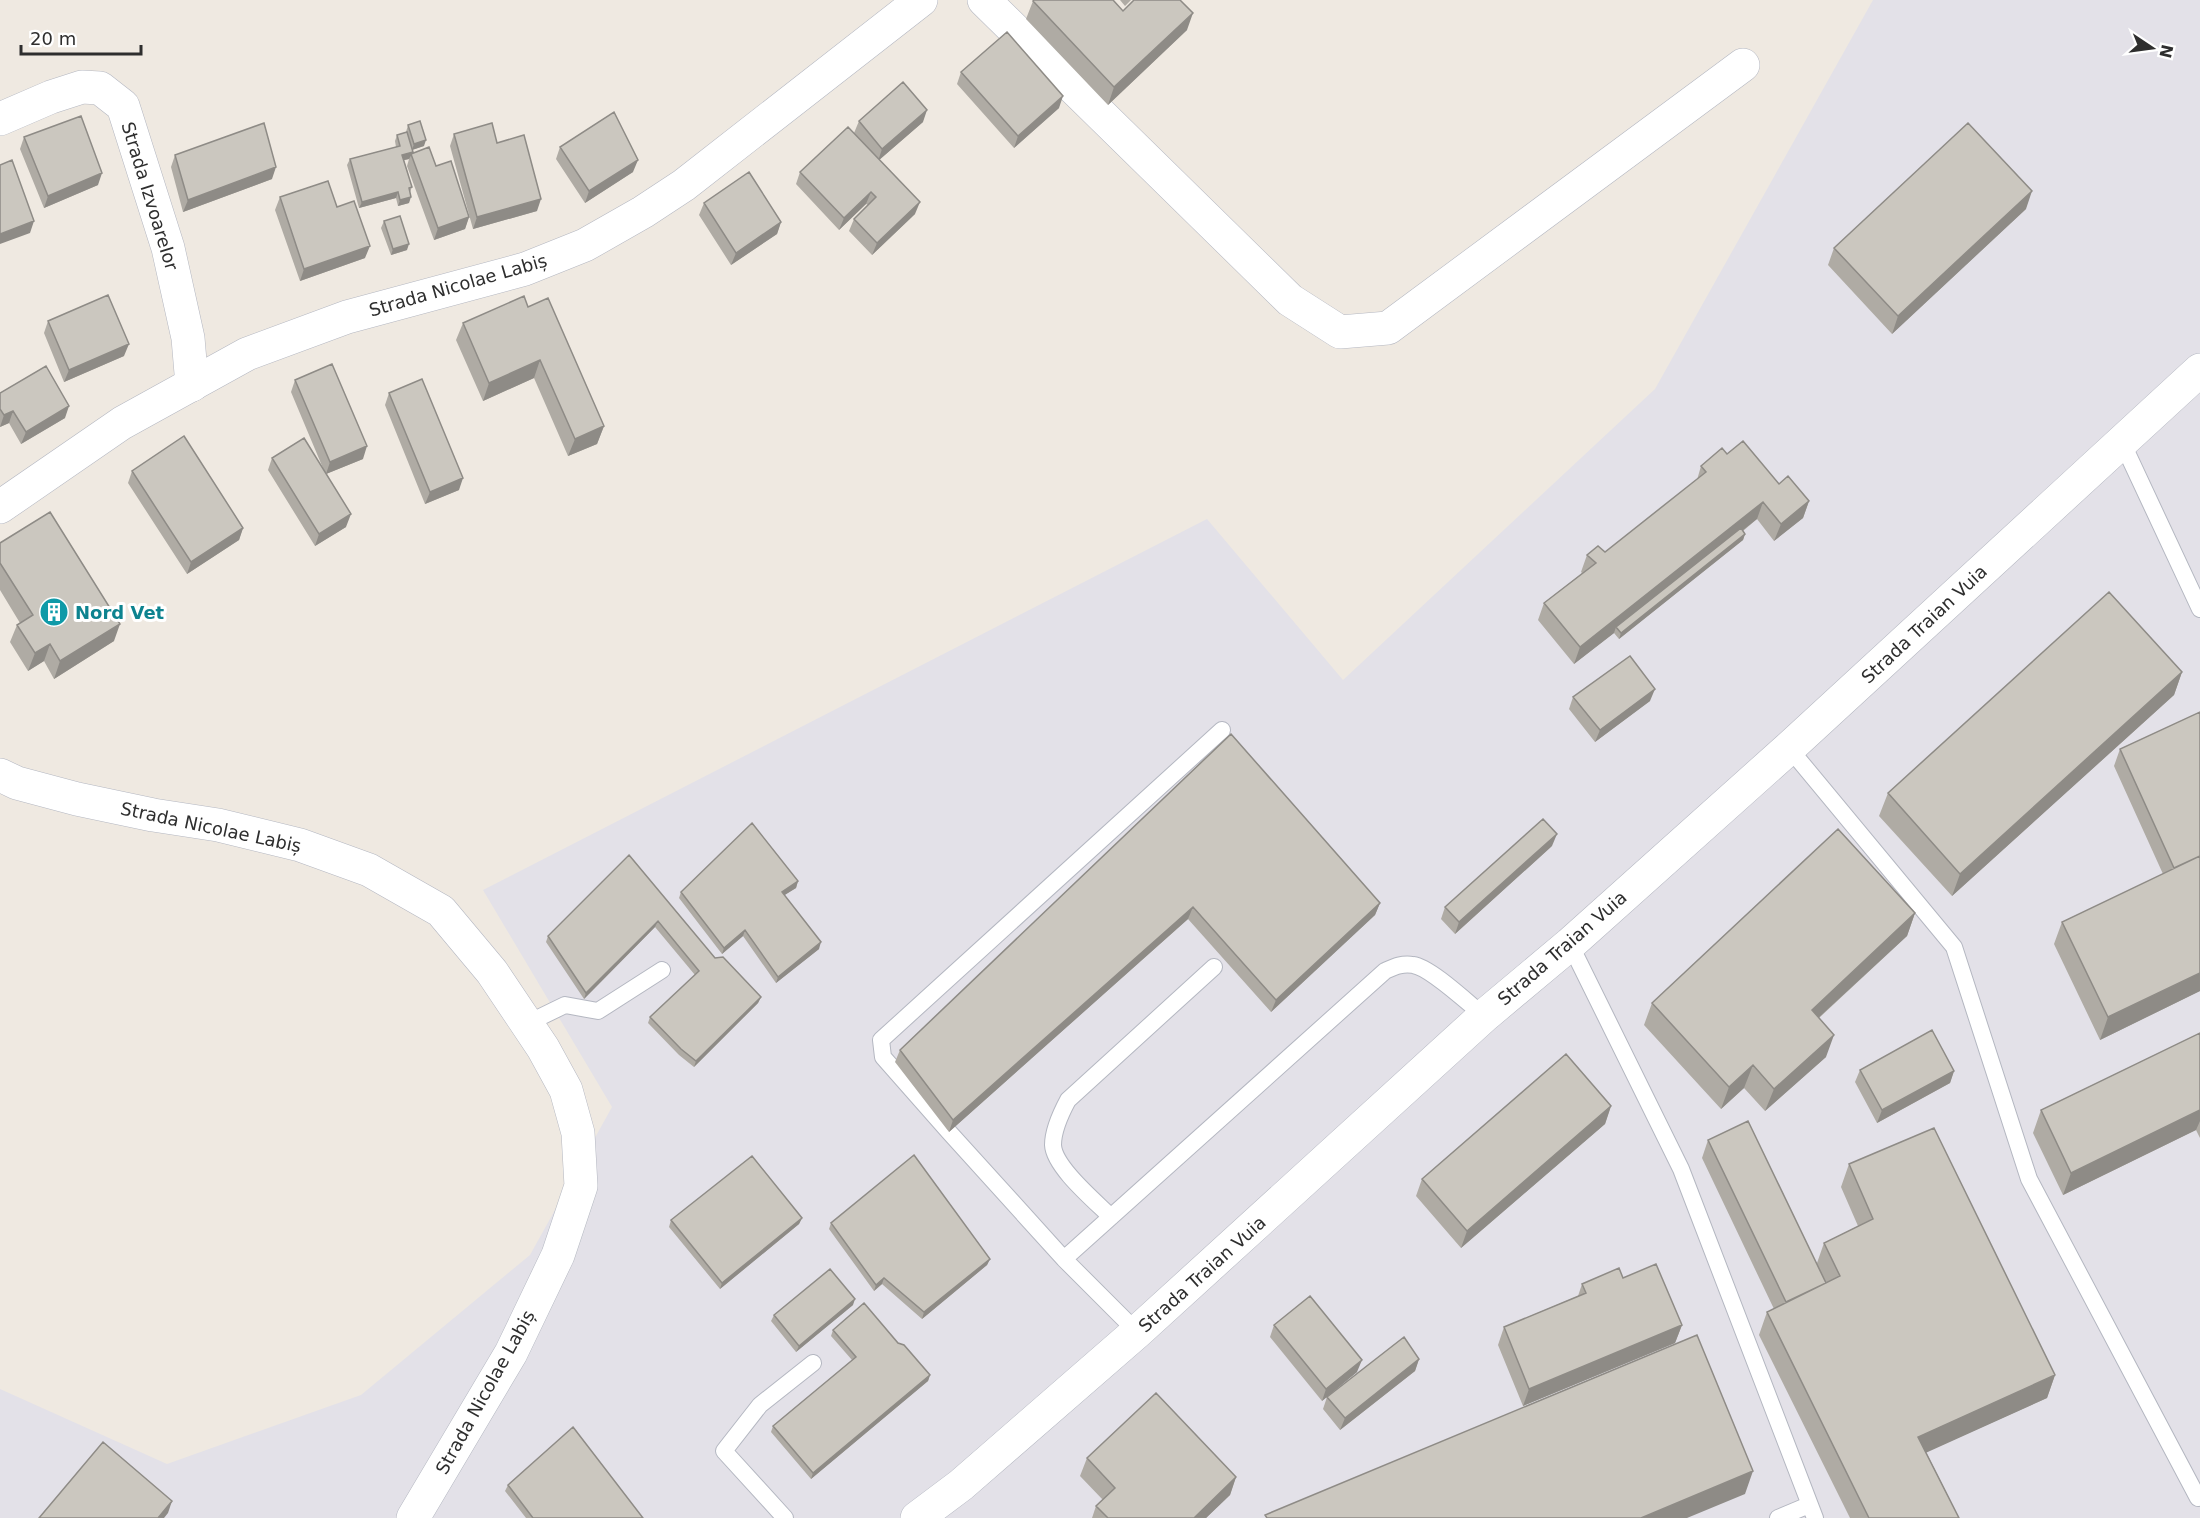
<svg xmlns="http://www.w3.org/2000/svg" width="2200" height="1518" font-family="'DejaVu Sans',sans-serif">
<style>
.industrial{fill:#e3e1e8}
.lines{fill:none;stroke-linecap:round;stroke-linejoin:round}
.service-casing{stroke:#b4b7c1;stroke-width:18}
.minor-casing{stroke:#b4b7c1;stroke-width:34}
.tertiary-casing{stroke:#b4b7c1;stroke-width:34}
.secondary-casing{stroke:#b4b7c1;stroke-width:34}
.service{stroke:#fff;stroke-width:16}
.minor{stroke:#fff;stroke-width:33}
.tertiary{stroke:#fff;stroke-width:33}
.secondary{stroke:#fff;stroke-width:33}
.wall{fill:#afaba4}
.shaded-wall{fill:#8e8b86}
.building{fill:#cbc7bf;stroke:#8e8b86;stroke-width:1.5}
.labels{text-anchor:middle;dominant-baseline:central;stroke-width:6;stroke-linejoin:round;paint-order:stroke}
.street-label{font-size:18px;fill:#2e2e2e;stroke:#fff}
.culture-label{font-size:18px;font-weight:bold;fill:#0d838f;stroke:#fff;text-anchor:start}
</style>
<rect width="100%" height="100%" fill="#efe9e1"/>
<path class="industrial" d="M1873,0H2200V1518H0V1389L167,1464L361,1395L530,1255L612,1107L483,890L1207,519L1343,680L1655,389Z"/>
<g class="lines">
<g class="service-casing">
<path id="service" d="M2122,442L2200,609
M1789,748L1954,947L2029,1179L2198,1498
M1570,944L1681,1169L1815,1518
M528,1023L565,1005L598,1011L662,970
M1111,1217C1095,1201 1054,1167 1053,1145C1053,1130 1061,1113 1068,1100L1214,967
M1064,1259L1385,971C1394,967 1402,963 1413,965C1430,967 1468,1003 1484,1016
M1137,1332L1064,1259L949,1132L883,1057L881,1040L1222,730
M785,1518L724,1451L760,1405L813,1363
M1778,1518L1809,1505"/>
</g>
<g class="minor-casing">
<path id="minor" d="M984,0L1290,300L1340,332L1388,328L1743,65
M0,119L51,97L82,87L100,88L123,106L168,248L188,338L192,385"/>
</g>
<g class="tertiary-casing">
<path id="tertiary" d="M0,507L122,423L247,354L347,317L525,269L585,245L643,212L684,185L921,0
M0,775L17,783L77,799L153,815L218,825L300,845L369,870L441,911L492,972L543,1048L566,1090L578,1133L581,1186L558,1255L511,1353L413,1518"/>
</g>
<g class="secondary-casing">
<path id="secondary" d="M917,1518L961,1485L1137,1332L1484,1016L1570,944L1789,748L2200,370"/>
</g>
<use href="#service" class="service"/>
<use href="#minor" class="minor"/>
<use href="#tertiary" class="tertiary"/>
<use href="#secondary" class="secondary"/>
</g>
<path class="wall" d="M1120,0H1131L1125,6Z
M1033,1L1123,11L1187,30L1108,105L1026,19Z
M961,72L1059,108L1014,148L957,84Z
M859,121L923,122L879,160L915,214L872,255L849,231L854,219L868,205L866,204L839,230L796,184L800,172L854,133Z
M408,125L424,146L412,150V153L436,166L469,217L465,229L434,240L407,166L409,159L404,160L412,187L410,192L409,203L398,206L396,198L359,208L347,165L350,159L396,147L395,141L397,135L406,132Z
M454,134L497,143L537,211L473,229L450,146Z
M24,137L98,185L44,208L20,149Z
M560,147L633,172L585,203L556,159Z
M175,155L272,179L183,212L171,167Z
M280,197L337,207L365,258L300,281L275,210Z
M704,203L781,222L777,234L731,265L699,215Z
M2026,209L1892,334L1828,265L1834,248Z
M384,221L407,250L391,255L381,228Z
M528,307L604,426L597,444L568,456L534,378L483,401L456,340L463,323Z
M48,321L124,356L64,382L44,333Z
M295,380L363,459L326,474L346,527L315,546L268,470L272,458L325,473L291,392Z
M0,393L65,418L21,444L9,423L0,427Z
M389,393L459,490L425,504L385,405Z
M1727,454L1809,501L1803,518L1774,541L1757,519L1743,531L1745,534L1743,540L1619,639L1614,633L1574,664L1538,620L1544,603L1582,573L1581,572L1587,555L1605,552L1697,480L1701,466Z
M132,471L243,528L239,540L187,574L128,483Z
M0,543L114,641L54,679L44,661L28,671L10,642L17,625L20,623L0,590Z
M2182,672L2174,695L1952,896L1879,816L1888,793Z
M1573,697L1650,701L1595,742L1569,709Z
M2200,712V991L2100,1040L2054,944L2062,922L2163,874L2114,766L2120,749Z
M1231,734L1380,903L1375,915L1271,1012L1188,919L949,1132L895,1062L900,1050Z
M1552,846L1455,934L1441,919L1445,907Z
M629,855L715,958L761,997L758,1003L694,1067L679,1055L648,1023L650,1017L695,975L655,927L584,999L546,942L548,936Z
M798,881L796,888L784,895L819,949L776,983L743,936L722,954L679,898L681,892Z
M1915,913L1907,936L1819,1018L1826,1057L1765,1111L1744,1088L1721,1109L1644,1025L1652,1003Z
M2200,1033V1138L2196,1130L2063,1195L2033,1133L2041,1110Z
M1860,1070L1954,1071L1950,1083L1877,1123L1855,1082Z
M1611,1106L1605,1124L1461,1248L1416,1196L1422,1179Z
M1708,1140L1817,1263L1824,1243L1858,1226L1841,1187L1849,1164L2055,1375L2047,1398L1926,1452L1959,1518H1850L1759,1335L1767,1312L1774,1309L1702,1158Z
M802,1218L799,1224L720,1289L669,1227L671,1220Z
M831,1223L990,1259L987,1265L922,1319L882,1284L874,1291L829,1229Z
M1623,1278L1682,1325L1675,1343L1523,1406L1498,1345L1504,1327L1578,1296L1582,1284Z
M853,1305L796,1352L771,1321L774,1315Z
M1274,1325L1357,1372L1322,1401L1270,1337Z
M833,1330L898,1343L930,1375L928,1381L811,1479L771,1432L773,1426L852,1360L831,1336Z
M1419,1359L1415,1371L1340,1430L1323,1409L1327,1397Z
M1087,1458L1236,1477L1230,1495L1206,1518H1092L1096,1506L1103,1500L1080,1476Z
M508,1485L643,1518H526L505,1491Z"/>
<path class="shaded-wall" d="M1193,13L1187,30L1108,105L1114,87Z
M1063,96L1059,108L1014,148L1018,136Z
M927,110L923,122L878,161L882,149Z
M426,140L424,146L412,150L414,144Z
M413,152L409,159L400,161L402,155Z
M638,160L633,172L585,203L589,191Z
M276,167L272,179L183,212L188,200Z
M102,173L98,185L44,208L48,196Z
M2032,191L2026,209L1892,334L1898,316Z
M398,192L396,198L359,208L362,202Z
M871,192L866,204L839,230L844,218Z
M411,197L409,203L398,206L400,200Z
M541,199L537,211L473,229L477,217Z
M920,202L915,214L872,255L877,243Z
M469,217L465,229L434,240L438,228Z
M34,221L30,233L0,244V234Z
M781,222L777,234L731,265L736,253Z
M409,244L407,250L391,255L393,249Z
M370,246L365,258L300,281L304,269Z
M129,344L124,356L64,382L69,370Z
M540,360L534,378L483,401L489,383Z
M69,406L65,418L21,444L26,432Z
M13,411L9,423L0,427L4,415Z
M604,426L597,444L568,456L575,439Z
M367,446L363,459L326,474L330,462Z
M463,478L459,490L425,504L430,492Z
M1809,501L1803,518L1774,541L1781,524Z
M1763,502L1757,519L1618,629L1616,627L1614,633L1574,664L1580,647Z
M351,514L346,527L315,546L319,534Z
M243,528L239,540L187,574L191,562Z
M1745,534L1743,540L1619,639L1621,633Z
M120,624L114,641L54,679L60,661Z
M50,644L44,661L28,671L35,653Z
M2182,672L2174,695L1952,896L1960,874Z
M1655,689L1650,701L1595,742L1600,730Z
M1557,834L1552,846L1455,934L1459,922Z
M798,881L796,888L780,898L782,892Z
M1380,903L1375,915L1271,1012L1276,1000Z
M1193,907L1188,919L949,1132L953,1120Z
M1915,913L1907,936L1803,1032L1812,1010Z
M658,921L655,927L584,999L586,993Z
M745,930L743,936L722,954L724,948Z
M821,942L819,949L776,983L778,977Z
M2200,973V991L2100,1040L2108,1017Z
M761,997L758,1003L694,1067L696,1061Z
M1834,1035L1826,1057L1765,1111L1774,1089Z
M1753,1065L1744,1088L1721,1109L1729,1087Z
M1954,1071L1950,1083L1877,1123L1882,1110Z
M1611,1106L1605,1124L1461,1248L1467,1231Z
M2200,1110V1121L2196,1130L2063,1195L2071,1173Z
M802,1218L799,1224L720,1289L722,1283Z
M990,1259L987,1265L922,1319L924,1312Z
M884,1278L882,1284L874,1291L876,1285Z
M855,1299L853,1305L796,1352L799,1346Z
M1682,1325L1675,1343L1523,1406L1529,1389Z
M1419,1359L1415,1371L1340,1430L1345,1418Z
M1362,1360L1357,1372L1322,1401L1326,1389Z
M930,1375L928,1381L811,1479L813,1473Z
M2055,1375L2047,1398L1910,1460L1918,1437Z
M1753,1471L1745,1494L1687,1518H1641Z
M1236,1477L1230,1495L1206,1518H1194Z
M172,1501L168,1513L164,1518H158Z"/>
<path class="building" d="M1034,0H1113L1123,11L1134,0H1180L1193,13L1114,87L1033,1Z
M1007,32L1063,96L1018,136L961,72Z
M903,82L927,110L882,149L859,121Z
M614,112L638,160L589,191L560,147Z
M81,116L102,173L48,196L24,137Z
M420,121L426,140L414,144L408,125Z
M264,123L276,167L188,200L175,155Z
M492,123L497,143L524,135L541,199L477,217L454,134Z
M1968,123L2032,191L1898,316L1834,248Z
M848,127L920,202L877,243L854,219L876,197L871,192L844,218L800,172Z
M407,132L413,152L402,155L412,187L409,188L411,197L400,200L398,192L362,202L350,159L400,146L397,135Z
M429,147L436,166L451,161L469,217L438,228L411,154Z
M12,160L34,221L0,234V165Z
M749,172L781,222L736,253L704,203Z
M328,181L337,207L354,201L370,246L304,269L280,197Z
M400,216L409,244L393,249L384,221Z
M108,295L129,344L69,370L48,321Z
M524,296L528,307L548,298L604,426L575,439L540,360L489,383L463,323Z
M332,364L367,446L330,462L295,380Z
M46,366L69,406L26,432L13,411L4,415L0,409V393Z
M422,379L463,478L430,492L389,393Z
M184,436L243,528L191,562L132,471Z
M304,438L351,514L319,534L272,458Z
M1743,441L1779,484L1788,476L1809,501L1781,524L1763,502L1580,647L1544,603L1596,563L1587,555L1598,546L1605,552L1706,472L1701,466L1722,448L1727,454Z
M50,512L120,624L60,661L50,644L35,653L17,625L33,615L0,563V543Z
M1741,528L1745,534L1621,633L1616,627Z
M2109,592L2182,672L1960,874L1888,793Z
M1630,656L1655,689L1600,730L1573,697Z
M2200,712V856L2174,868L2120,749Z
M1231,734L1380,903L1276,1000L1193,907L953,1120L900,1050Z
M1543,819L1557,834L1459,922L1445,907Z
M752,823L798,881L782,892L821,942L778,977L745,930L724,948L681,892Z
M1838,829L1915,913L1812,1010L1834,1035L1774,1089L1753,1065L1729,1087L1652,1003Z
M629,855L715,958L723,957L761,997L696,1061L681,1049L650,1017L699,971L658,921L586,993L548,936Z
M2200,856V973L2108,1017L2062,922Z
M1932,1030L1954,1071L1882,1110L1860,1070Z
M2200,1033V1110L2071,1173L2041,1110Z
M1566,1054L1611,1106L1467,1231L1422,1179Z
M1748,1121L1826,1283L1786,1302L1708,1140Z
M1934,1128L2055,1375L1918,1437L1959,1518H1869L1767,1312L1840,1276L1824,1243L1873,1219L1849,1164Z
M914,1155L990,1259L924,1312L884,1278L876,1285L831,1223Z
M752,1156L802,1218L722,1283L671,1220Z
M1656,1264L1682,1325L1529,1389L1504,1327L1586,1293L1582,1284L1619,1268L1623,1278Z
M830,1269L855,1299L799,1346L774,1315Z
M1310,1296L1362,1360L1326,1389L1274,1325Z
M864,1303L898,1343L904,1345L930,1375L813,1473L773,1426L856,1357L833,1330Z
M1697,1335L1753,1471L1641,1518H1267L1265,1515Z
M1404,1337L1419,1359L1345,1418L1327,1397Z
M1156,1393L1236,1477L1194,1518H1108L1096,1506L1115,1488L1087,1458Z
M573,1427L643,1518H533L508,1485Z
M103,1442L172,1501L158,1518H39Z"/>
<defs>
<g id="building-disc" transform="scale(1.5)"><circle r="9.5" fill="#0f9aa8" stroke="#fff"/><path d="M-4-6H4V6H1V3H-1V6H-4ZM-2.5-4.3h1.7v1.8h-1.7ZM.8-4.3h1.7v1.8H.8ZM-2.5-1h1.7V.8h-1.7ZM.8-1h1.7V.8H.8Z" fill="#fff"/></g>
</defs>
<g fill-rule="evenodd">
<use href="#building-disc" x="54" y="612"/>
</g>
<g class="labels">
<g class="street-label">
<text transform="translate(150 196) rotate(73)">Strada Izvoarelor</text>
<text transform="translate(458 285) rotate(-16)">Strada Nicolae Labiș</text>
<text transform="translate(1924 624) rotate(-43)">Strada Traian Vuia</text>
<text transform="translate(211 827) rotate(12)">Strada Nicolae Labiș</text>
<text transform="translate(1562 948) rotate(-41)">Strada Traian Vuia</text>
<text transform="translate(1202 1274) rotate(-42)">Strada Traian Vuia</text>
<text transform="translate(485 1392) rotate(-61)">Strada Nicolae Labiș</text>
</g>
<g class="culture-label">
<text x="75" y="612">Nord Vet</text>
</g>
</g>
<g transform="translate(2152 48) rotate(103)" stroke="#ffffff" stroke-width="4.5" paint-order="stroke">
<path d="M0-4.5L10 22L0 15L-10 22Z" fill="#2e2e2e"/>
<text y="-9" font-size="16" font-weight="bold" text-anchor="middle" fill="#2e2e2e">N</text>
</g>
<path d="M21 45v9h120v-9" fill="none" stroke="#2e2e2e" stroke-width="3"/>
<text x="30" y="45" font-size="18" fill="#2e2e2e" stroke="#ffffff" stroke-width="4.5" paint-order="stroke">20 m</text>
</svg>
